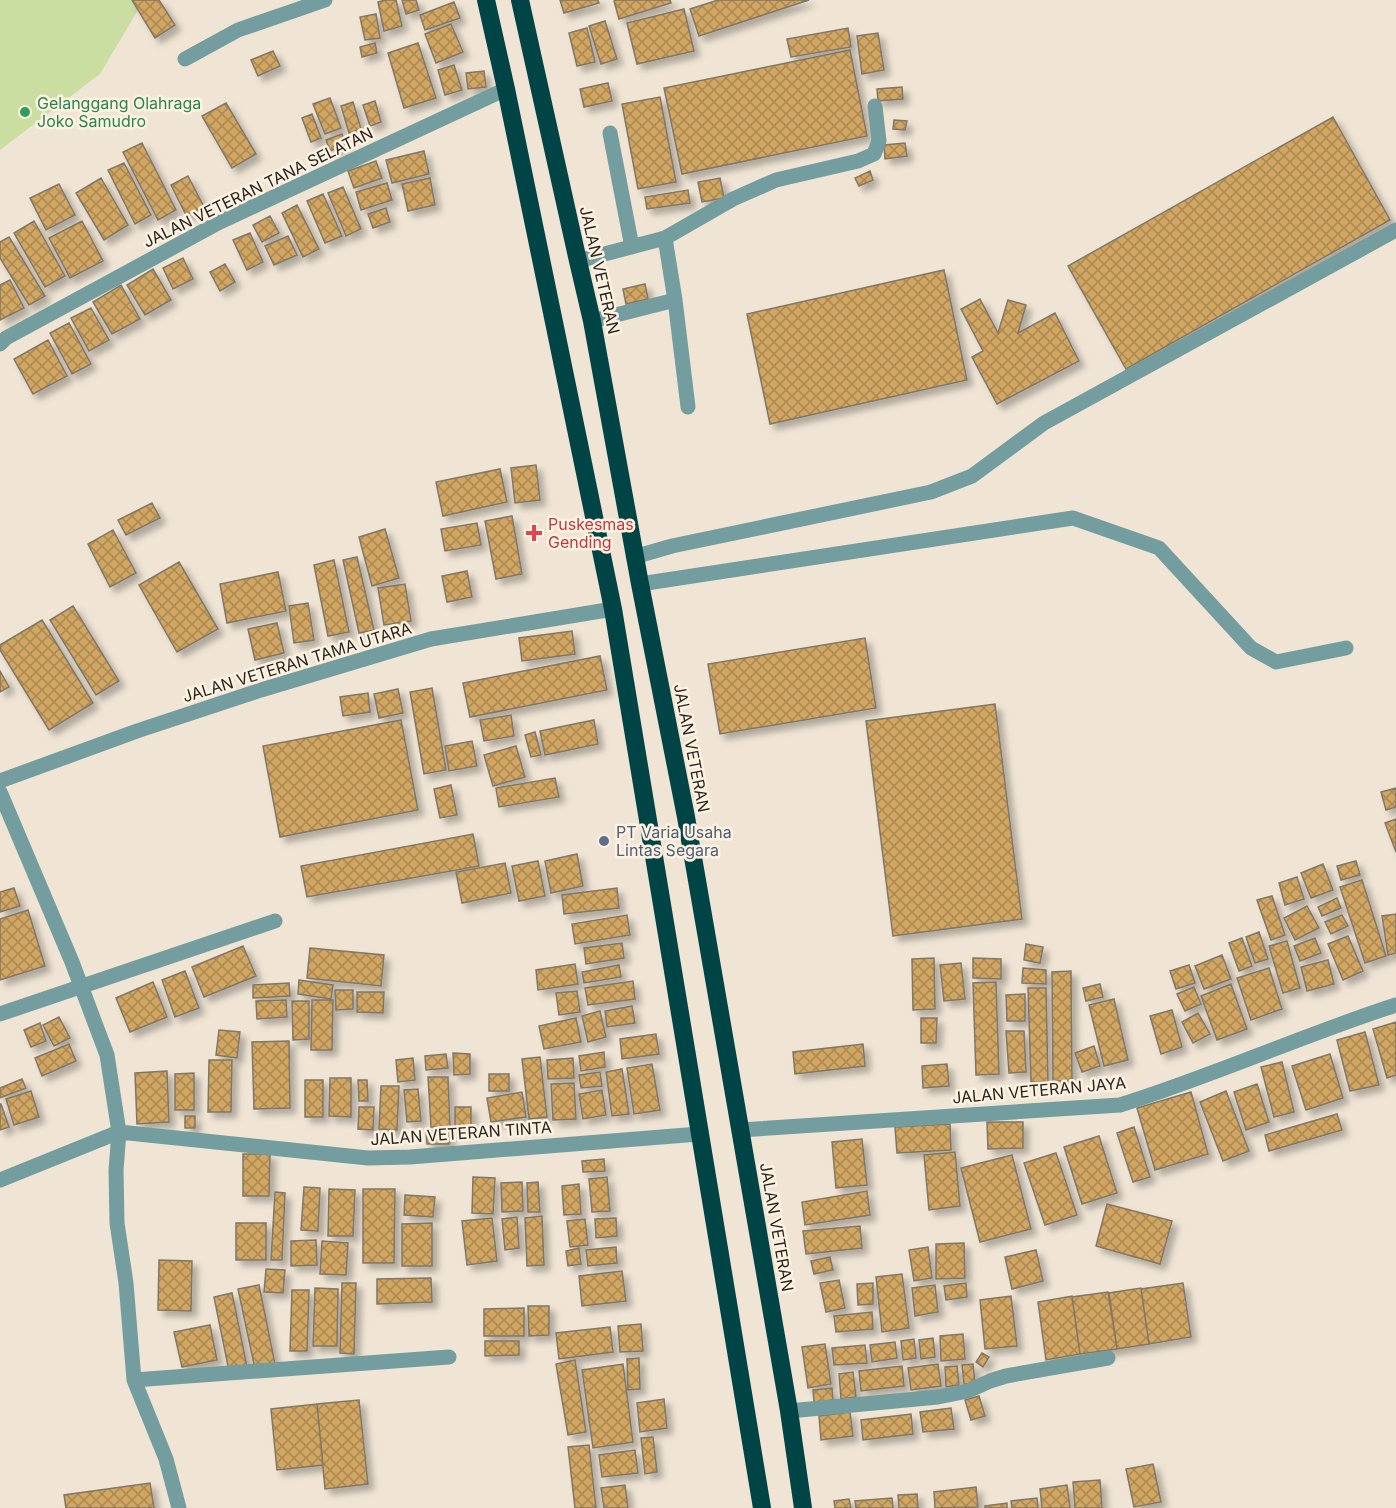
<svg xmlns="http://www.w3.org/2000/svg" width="1396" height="1508" font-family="Inter,sans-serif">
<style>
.pitch{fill:#cadea2}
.building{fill:url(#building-cross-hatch);stroke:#807768;stroke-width:1.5;filter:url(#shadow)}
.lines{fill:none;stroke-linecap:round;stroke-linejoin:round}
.minor{stroke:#749d9f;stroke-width:15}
.highway{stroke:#014446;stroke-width:18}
.leisure-dot{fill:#2e9e5b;stroke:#fdf2e2;stroke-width:2}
.health-dot{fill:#e0444e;stroke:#fdf2e2;stroke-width:2}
.service-dot{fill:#5c6f8a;stroke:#fdf2e2;stroke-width:2}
.labels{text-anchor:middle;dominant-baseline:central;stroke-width:5;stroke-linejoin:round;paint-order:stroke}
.leisure-label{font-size:16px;fill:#27864d;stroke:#fdf2e2;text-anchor:start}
.street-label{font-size:16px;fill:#29251f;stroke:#fdf2e2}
.health-label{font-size:16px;fill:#be3a42;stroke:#fdf2e2;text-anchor:start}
.service-label{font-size:16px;fill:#4e5e75;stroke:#fdf2e2;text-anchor:start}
</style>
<defs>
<pattern id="building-cross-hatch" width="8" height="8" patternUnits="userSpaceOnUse" patternTransform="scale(1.5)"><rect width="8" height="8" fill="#d1a663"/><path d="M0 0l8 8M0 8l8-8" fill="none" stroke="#aa8751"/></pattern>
<filter id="shadow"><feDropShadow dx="5.5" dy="5.5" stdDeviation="3" flood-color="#0004"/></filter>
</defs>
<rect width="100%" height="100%" fill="#f0e5d5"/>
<path class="pitch" d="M0,0H144L100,74L0,150Z"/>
<path class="building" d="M132,0H159L175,25L155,38Z
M385,0H396L402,26L384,31L378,2Z
M402,0H416L419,10L406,14Z
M560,0H598L599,3L564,13Z
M617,0H670L671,3L619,19L614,1Z
M718,0H809L699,36L690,9Z
M454,2L460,18L425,30L420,15Z
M684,9L694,51L637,64L627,23Z
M376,14L380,38L365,40L360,17Z
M605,21L617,59L601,64L589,26Z
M451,24L463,52L436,63L425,34Z
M587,28L595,62L577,66L569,33Z
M848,28L851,47L791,57L787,39Z
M878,33L884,70L862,74L857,36Z
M375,43L377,53L362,57L360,47Z
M418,43L436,98L404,108L388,53Z
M850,50L867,136L682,174L664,88Z
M273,51L280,66L258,76L251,60Z
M454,65L462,90L445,95L438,70Z
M484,71L486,87L468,89L466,73Z
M608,83L612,101L584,107L580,89Z
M902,87L903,99L878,101L877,89Z
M660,97L676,182L638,189L622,104Z
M330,98L341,128L325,134L313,104Z
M375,101L381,122L370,126L363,105Z
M353,102L361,129L349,133L341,106Z
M226,103L256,154L232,168L202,116Z
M312,114L321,138L311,142L302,118Z
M1333,117L1390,220L1126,369L1068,266Z
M894,120L907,121L905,130L893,129Z
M342,134L346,144L330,151L326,140Z
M142,143L176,210L158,220L123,152Z
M905,143L907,156L885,159L884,145Z
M424,151L429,174L392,183L386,160Z
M376,161L382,178L354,188L348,171Z
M124,163L151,215L135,224L108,170Z
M870,171L873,180L859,186L855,178Z
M188,176L204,207L186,215L171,185Z
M101,178L128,225L104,240L76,193Z
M430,178L435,205L408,211L402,184Z
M720,178L724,198L702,202L698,182Z
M387,183L392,200L361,210L356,192Z
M59,184L75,215L46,230L30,198Z
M343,187L361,229L346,236L328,193Z
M688,190L690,203L647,209L645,197Z
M323,194L342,236L325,243L307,201Z
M297,205L319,249L303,257L282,213Z
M386,208L390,222L373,228L368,214Z
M270,216L279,233L262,242L253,225Z
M34,221L65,276L45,287L14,233Z
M82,221L103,261L70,278L49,238Z
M250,233L263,262L247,270L233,240Z
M288,236L297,255L274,265L265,246Z
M9,237L45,296L29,305L0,258V242Z
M183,258L193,279L173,289L163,268Z
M225,264L235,282L220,291L210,272Z
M153,269L171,300L145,315L127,285Z
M944,270L967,380L770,424L747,314Z
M10,280L24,308L0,320V285Z
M645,284L648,299L626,304L623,289Z
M121,285L140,319L112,334L93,302Z
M980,299L998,333L1008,300L1026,305L1018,333L1055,313L1079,361L997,404L972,357L983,351L961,309Z
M91,308L109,340L89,351L71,318Z
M69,323L91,364L72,374L50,333Z
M48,340L67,376L33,394L14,359Z
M536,465L540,500L515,503L511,468Z
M500,469L507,502L443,516L436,482Z
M152,503L160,518L126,535L118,520Z
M512,516L522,574L496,579L485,521Z
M477,523L481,545L445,551L441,529Z
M385,529L399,578L372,586L359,537Z
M113,530L136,573L110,587L88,544Z
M357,557L374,630L359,633L343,560Z
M334,560L349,632L328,636L314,565Z
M179,562L218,629L177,652L139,585Z
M467,571L472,597L447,602L442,576Z
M278,572L286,611L227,623L220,584Z
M405,584L411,621L384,625L378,588Z
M308,603L314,640L294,643L289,606Z
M73,606L119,681L96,695L50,620Z
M42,620L93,703L49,730L0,650V645Z
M277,623L284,653L255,660L248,629Z
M572,631L575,654L522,661L519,638Z
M865,638L876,708L720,734L708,664Z
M600,656L607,690L470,717L463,683Z
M0,671L9,687L0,692Z
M432,688L446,770L424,774L410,692Z
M398,689L403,713L379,718L374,694Z
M368,693L370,712L343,716L340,697Z
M995,704L1022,919L893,936L866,721Z
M511,715L514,736L484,741L480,720Z
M401,720L418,810L280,837L263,746Z
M594,720L598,744L545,755L540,731Z
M535,732L541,755L531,757L525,735Z
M472,741L477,766L449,771L445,746Z
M516,746L525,777L493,786L484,755Z
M555,778L559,797L499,807L496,788Z
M451,785L457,815L440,818L434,789Z
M1396,788V807L1386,810L1381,792Z
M1396,819V852L1385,823Z
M473,834L479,866L307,897L301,866Z
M577,854L583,886L551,893L545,861Z
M538,861L545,896L519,901L512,866Z
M1356,861L1360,875L1341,880L1337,866Z
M505,863L511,893L462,903L456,872Z
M1323,864L1333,890L1311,898L1301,873Z
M1297,877L1304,899L1285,905L1279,883Z
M1362,880L1386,956L1365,963L1340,887Z
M14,888L20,906L0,912V892Z
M617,888L619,908L564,914L562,895Z
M1272,896L1285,935L1271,940L1257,900Z
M1337,898L1341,908L1322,916L1318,907Z
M1307,906L1319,928L1295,940L1284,918Z
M28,910L45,966L0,980V919Z
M1396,914V953L1388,955L1382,916Z
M627,915L630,935L575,944L572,924Z
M1342,915L1348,926L1331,934L1325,922Z
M1259,932L1268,959L1255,963L1246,937Z
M1348,936L1363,971L1343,980L1328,944Z
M1242,938L1252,966L1239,971L1229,943Z
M1315,938L1321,953L1300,961L1294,946Z
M1287,941L1300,988L1283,993L1269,946Z
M622,943L624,958L586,964L584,948Z
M1026,944L1043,947L1040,963L1024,960Z
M243,946L256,976L204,997L192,967Z
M310,948L384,955L381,986L307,978Z
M1222,955L1231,979L1204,989L1195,966Z
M934,958L935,1009L913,1010L912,959Z
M973,958L1001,959V979L973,978Z
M1328,960L1334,984L1307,991L1301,967Z
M961,963L965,999L944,1001L940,965Z
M575,964L578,984L538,990L536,970Z
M619,965L621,977L584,983L582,972Z
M1189,965L1195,983L1176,989L1170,971Z
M1023,968L1046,970V984L1022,983Z
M1269,968L1282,1009L1251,1020L1237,978Z
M185,971L199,1008L175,1017L162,980Z
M1071,971L1072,1081H1053L1052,972Z
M299,980L333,985L331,999L298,994Z
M633,981L635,999L588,1005L585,988Z
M153,982L167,1017L130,1032L116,998Z
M996,982L999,1074L976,1075L973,983Z
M289,983L290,996L253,998V985Z
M1100,984L1103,997L1086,1001L1083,988Z
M1231,984L1247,1029L1217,1040L1201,996Z
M1194,987L1201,1004L1185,1011L1177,994Z
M1028,988H1046L1048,1082H1031Z
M335,990H353V1009L336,1010Z
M577,991L580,1012L559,1015L556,993Z
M357,992H384L383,1013L357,1012Z
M1025,994V1021H1007L1006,995Z
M1114,999L1128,1060L1104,1066L1089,1005Z
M286,1000L287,1017L257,1019L256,1001Z
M312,1000H333L332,1050H311Z
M292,1001H309V1039L293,1040Z
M632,1006L635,1023L607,1027L605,1011Z
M1172,1010L1182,1047L1161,1054L1150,1016Z
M600,1011L606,1037L588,1042L582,1016Z
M1198,1013L1210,1034L1193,1043L1182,1022Z
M59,1017L70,1038L54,1046L43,1025Z
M576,1018L581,1042L544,1049L539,1026Z
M921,1018H937L936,1043H921Z
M1396,1022V1075L1387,1078L1373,1029Z
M40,1023L46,1041L31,1047L24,1030Z
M219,1030L240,1032L237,1058L216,1055Z
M1006,1031H1024L1026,1072L1009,1073Z
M1365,1032L1379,1085L1350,1091L1337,1040Z
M656,1034L659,1054L622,1059L620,1039Z
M289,1041L290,1108L254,1109L252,1042Z
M69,1044L76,1061L42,1076L35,1058Z
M863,1044L865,1066L795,1074L793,1052Z
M1094,1046L1100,1066L1082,1072L1075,1053Z
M604,1052L605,1067L581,1071L579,1056Z
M453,1053L470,1054V1074L454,1075Z
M446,1054L448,1068L426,1070L425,1056Z
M1330,1054L1343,1098L1306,1110L1292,1066Z
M540,1057L547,1117L529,1119L522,1059Z
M413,1058L415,1080L398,1082L396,1060Z
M573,1058L574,1078L548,1079L547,1060Z
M209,1060H232L231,1112H208Z
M1282,1062L1294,1112L1274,1117L1261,1067Z
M652,1064L660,1110L634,1114L627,1068Z
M947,1064L949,1086L923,1088L922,1066Z
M622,1069L629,1114L612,1116L606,1072Z
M167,1071L169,1122L137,1124L135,1073Z
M600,1072L602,1086L581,1088L579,1075Z
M194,1073V1110H175V1074Z
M489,1074H509V1091H489Z
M428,1077H448L450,1127H431Z
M330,1078H351V1117L329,1116Z
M22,1079L26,1088L0,1098V1088Z
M305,1080H323V1117H305Z
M358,1080H367L368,1101H359Z
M574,1083L576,1119L553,1120L551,1084Z
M1257,1084L1269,1122L1246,1130L1234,1092Z
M381,1086H399L397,1130L379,1129Z
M418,1089L421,1121L407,1122L404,1090Z
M602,1090L606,1115L583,1119L579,1094Z
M31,1091L39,1117L14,1125L6,1099Z
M1226,1091L1249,1151L1223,1161L1200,1102Z
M522,1092L526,1117L491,1122L487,1098Z
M1191,1092L1208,1154L1155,1170L1137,1108Z
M0,1104H1L9,1127L0,1130Z
M359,1107H374L373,1130L358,1129Z
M455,1107H471V1130H455Z
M1337,1114L1342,1130L1269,1151L1265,1135Z
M185,1116H195V1128H185Z
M987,1122H1023V1148L988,1149Z
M950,1124L951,1150L897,1153L895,1127Z
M1134,1127L1150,1177L1133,1182L1117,1133Z
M426,1131H449V1144H427Z
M1099,1136L1117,1193L1082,1204L1064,1147Z
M862,1139L867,1185L836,1188L832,1142Z
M955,1152L960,1206L929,1210L924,1155Z
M1056,1153L1077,1215L1045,1225L1024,1163Z
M243,1154H270L269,1196H243Z
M1012,1155L1031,1229L980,1242L961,1168Z
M604,1159L605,1171L583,1172L582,1161Z
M473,1177L495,1178L493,1214L472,1213Z
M607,1177L610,1211L592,1212L589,1179Z
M522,1182L523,1211L502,1212L501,1183Z
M538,1182L540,1212H528L527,1183Z
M579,1184L581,1214L564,1215L562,1186Z
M304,1187L320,1188L318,1231L301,1230Z
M329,1189L355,1190L353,1236H328Z
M363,1189H395L394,1263H363Z
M867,1191L870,1215L805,1225L802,1202Z
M275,1192L285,1193L282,1260H271Z
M405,1195L435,1197L433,1217L404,1215Z
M1107,1204L1172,1221L1160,1264L1096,1246Z
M542,1216L544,1265L527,1266L525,1218Z
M517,1217L519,1248L505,1250L502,1219Z
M492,1218L497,1261L467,1265L462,1221Z
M616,1218L617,1236L596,1238L595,1219Z
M585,1219L588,1245L570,1247L567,1221Z
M236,1223H266V1260H236Z
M432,1223V1266H402V1224Z
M860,1226L862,1248L806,1254L803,1231Z
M316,1240L317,1265L291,1266V1241Z
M322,1241L348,1243L346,1275L320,1274Z
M964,1243L965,1278L936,1279V1244Z
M616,1247L617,1263L588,1266L586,1250Z
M928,1247L932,1278L914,1281L909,1250Z
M579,1248L581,1264L568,1266L566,1251Z
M1036,1250L1043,1281L1012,1289L1005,1257Z
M830,1257L833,1270L814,1274L811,1261Z
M159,1260L192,1261L191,1311L158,1310Z
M266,1269L285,1270L283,1293L264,1292Z
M622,1271L626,1301L582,1306L579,1276Z
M902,1274L909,1328L882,1332L876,1277Z
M431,1278L432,1302L377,1304V1279Z
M839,1280L845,1308L826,1312L820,1283Z
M342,1283H356L354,1354L340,1353Z
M873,1283V1304L858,1305L857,1284Z
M966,1283L967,1297L946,1300L944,1286Z
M1183,1283L1191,1337L1149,1344L1141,1289Z
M259,1285L275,1364L255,1369L238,1289Z
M935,1285L938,1312L915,1316L912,1288Z
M315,1288L338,1289L337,1346H313Z
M1141,1288L1149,1344L1117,1349L1109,1293Z
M292,1290H309L307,1351H290Z
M1108,1292L1117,1349L1080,1354L1072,1297Z
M232,1293L247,1367L229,1371L214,1297Z
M1011,1296L1017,1346L985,1349L980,1300Z
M1072,1296L1080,1354L1046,1360L1038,1302Z
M528,1306H549V1335L529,1336Z
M524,1308V1336H484V1309Z
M872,1312L873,1329L836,1332L834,1316Z
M641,1324L643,1351L620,1352L618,1326Z
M210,1325L217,1360L182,1367L174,1332Z
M610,1327L613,1352L559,1359L556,1333Z
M963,1334L965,1359L941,1361L940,1336Z
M933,1338L935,1357L921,1359L919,1340Z
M914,1339L916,1358L903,1360L901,1341Z
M485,1341H519V1355L485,1356Z
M895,1342L897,1358L872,1362L870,1345Z
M825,1344L831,1384L808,1388L802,1347Z
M865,1345L867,1363L834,1365L832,1348Z
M982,1353L989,1357L983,1367L976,1362Z
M639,1358L640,1389L628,1390L627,1359Z
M575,1360L586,1432L568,1435L556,1364Z
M623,1364L633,1442L593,1448L582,1370Z
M938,1364L941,1386L911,1390L908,1368Z
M973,1364L975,1384H964L962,1365Z
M902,1366L904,1386L861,1391L859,1371Z
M957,1366L959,1385L946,1387L945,1367Z
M853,1372L856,1397L841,1399L839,1374Z
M832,1388L833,1400L814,1402L813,1390Z
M979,1396L985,1416L971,1420L965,1400Z
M664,1399L667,1428L640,1432L637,1403Z
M359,1400L368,1484L325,1489L317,1404Z
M317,1404L323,1465L277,1470L271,1409Z
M951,1408L954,1429L923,1432L920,1412Z
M850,1412L853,1436L821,1440L819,1416Z
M911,1414L913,1434L863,1440L861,1420Z
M653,1437L657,1472L645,1474L641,1438Z
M589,1445L596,1508H575L568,1447Z
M635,1450L638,1473L602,1477L599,1455Z
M1153,1464L1161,1502L1134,1507L1126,1469Z
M1100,1480L1102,1508H1075L1073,1482Z
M150,1483L154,1508H66L64,1495Z
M625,1485L628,1508H604L601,1488Z
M1067,1485L1070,1508H1042L1040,1489Z
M976,1487L978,1507L935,1508L934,1492Z
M917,1494L918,1508H899L898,1495Z
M892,1498L893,1508H856L855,1501Z
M1037,1498L1038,1508H1012L1011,1501Z
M849,1499L851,1508H835L834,1501Z
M1007,1503V1508H985V1506Z"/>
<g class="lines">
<path class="minor" d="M185,59L238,30L325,0
M610,133L632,247
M665,238L675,300L688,407
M578,261L665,238L733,199L776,180L858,161L874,154L879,141L875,106
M592,321L675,300
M0,344L6,338L218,223L506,89
M634,557L672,546L931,492L972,476L1044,423L1396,230
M640,584L1073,518L1159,548L1251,648L1276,662L1346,648
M0,781L137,731L261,690L431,639L613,609
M0,792L72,962L107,1055L119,1132L116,1170L117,1223L126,1283L134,1380L166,1459L179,1508
M0,1014L275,921
M740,1130L1120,1105C1213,1076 1303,1035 1396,1005
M0,1180L119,1132L368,1158L410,1157L699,1134
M134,1380L449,1357
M789,1411L938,1397L968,1391L990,1381L1006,1376L1108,1358"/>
<path class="highway" d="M486,0L506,89L613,609L762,1508
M520,0L578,261L592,321L640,584L686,817L789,1411L803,1508"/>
</g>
<circle class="leisure-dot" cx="25" cy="112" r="6"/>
<path class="health-dot" d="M531 524h6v6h6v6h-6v6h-6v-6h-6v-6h6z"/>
<circle class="service-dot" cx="604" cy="841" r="6"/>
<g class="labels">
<g class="leisure-label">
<text x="37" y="103">Gelanggang Olahraga<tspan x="37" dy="18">Joko Samudro</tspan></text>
</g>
<g class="street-label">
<text transform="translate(258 187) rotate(-26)">JALAN VETERAN TANA SELATAN</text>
<text transform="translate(600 270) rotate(77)">JALAN VETERAN</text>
<text transform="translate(297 662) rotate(-17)">JALAN VETERAN TAMA UTARA</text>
<text transform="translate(692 748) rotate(79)">JALAN VETERAN</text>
<text transform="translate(1039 1090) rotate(-5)">JALAN VETERAN JAYA</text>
<text transform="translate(461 1133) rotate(-4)">JALAN VETERAN TINTA</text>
<text transform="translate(777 1227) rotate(80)">JALAN VETERAN</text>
</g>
<g class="health-label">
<text x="548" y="524">Puskesmas<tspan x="548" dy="18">Gending</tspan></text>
</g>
<g class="service-label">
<text x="616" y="832">PT Varia Usaha<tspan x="616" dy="18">Lintas Segara</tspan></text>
</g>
</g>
</svg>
